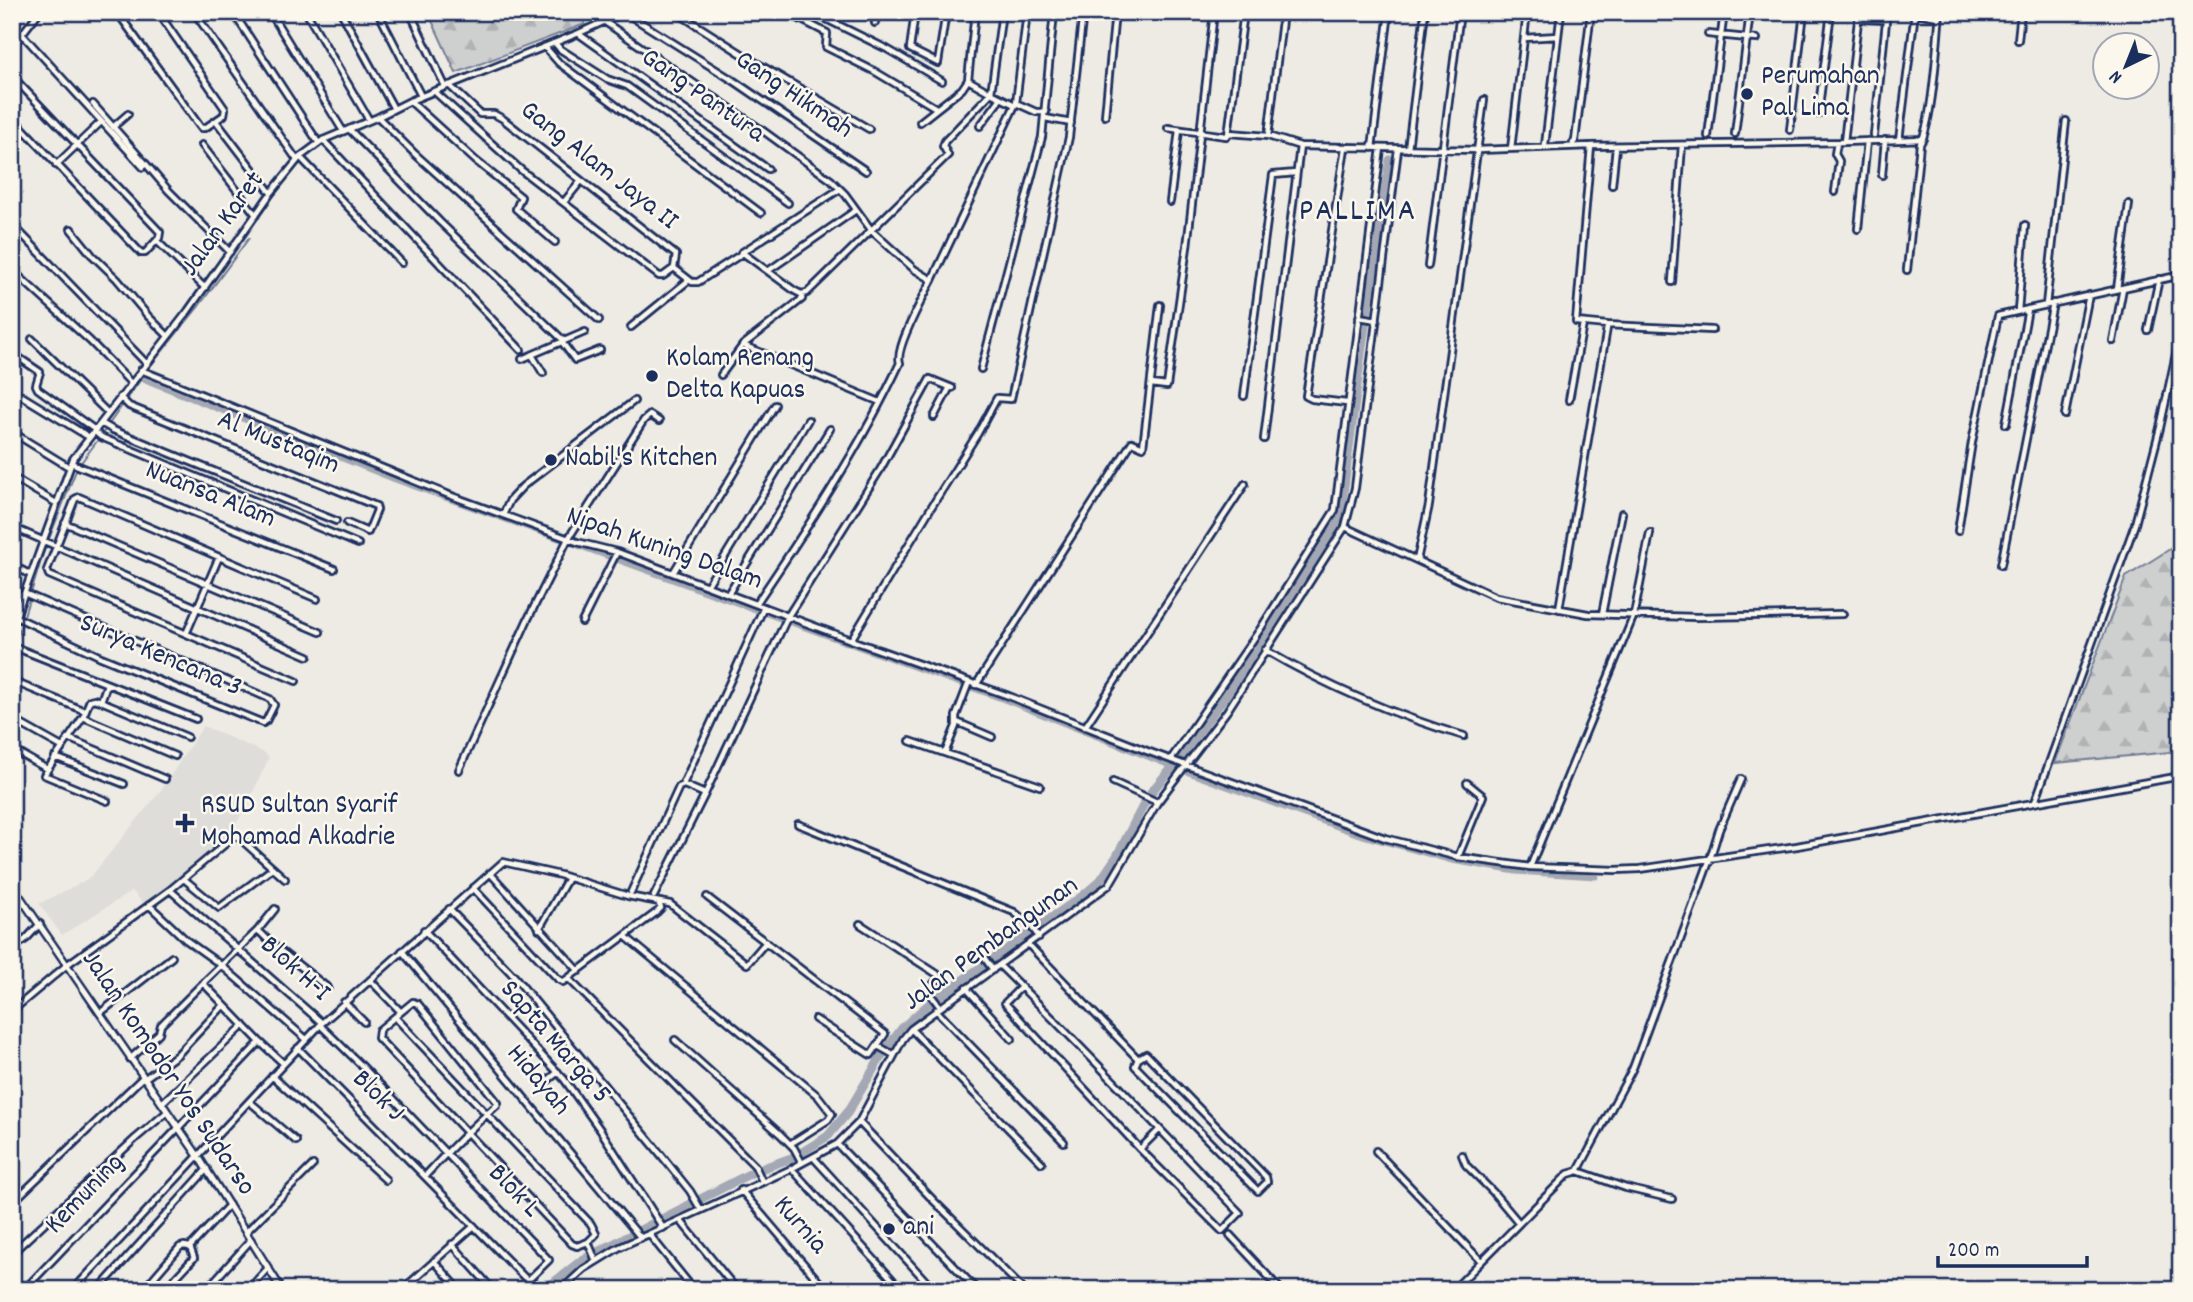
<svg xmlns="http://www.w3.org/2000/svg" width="2193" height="1302" font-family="Dekko,sans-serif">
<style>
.built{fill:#deddda}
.forest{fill:url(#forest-firs);stroke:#747f96;stroke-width:2}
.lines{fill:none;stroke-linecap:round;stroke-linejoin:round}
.stream{stroke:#6d7892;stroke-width:2}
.canal{stroke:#a3a8b4;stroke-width:5}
.river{stroke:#a3a8b4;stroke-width:9}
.street-casing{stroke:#1b2f5e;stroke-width:10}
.secondary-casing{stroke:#1b2f5e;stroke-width:10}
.street{stroke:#fbf7ec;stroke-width:4.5}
.secondary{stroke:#fbf7ec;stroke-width:5}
.poi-dot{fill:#1b2f5e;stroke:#fbf7ec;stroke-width:2.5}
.labels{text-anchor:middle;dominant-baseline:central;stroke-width:5;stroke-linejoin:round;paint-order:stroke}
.poi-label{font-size:28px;fill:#1b2f5e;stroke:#fbf7ec;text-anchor:start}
.street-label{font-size:28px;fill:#1b2f5e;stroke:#fbf7ec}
.quarter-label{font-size:32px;letter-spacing:2px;fill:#1b2f5e;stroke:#fbf7ec}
</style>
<defs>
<pattern id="forest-firs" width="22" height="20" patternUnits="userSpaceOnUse" patternTransform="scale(1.75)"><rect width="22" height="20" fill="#cecfcf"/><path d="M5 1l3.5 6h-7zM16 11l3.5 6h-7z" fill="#b0b2b4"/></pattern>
</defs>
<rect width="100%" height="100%" fill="#eeebe4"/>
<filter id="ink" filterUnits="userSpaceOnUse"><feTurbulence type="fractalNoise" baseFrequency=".0143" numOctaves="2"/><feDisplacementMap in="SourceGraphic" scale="14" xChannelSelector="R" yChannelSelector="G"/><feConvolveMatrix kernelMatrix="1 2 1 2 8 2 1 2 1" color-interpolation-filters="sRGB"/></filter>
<g filter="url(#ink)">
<path class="built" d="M203,726L265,753L269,758L246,807L227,839L145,905L132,891L62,935L39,904L86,880L93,874L162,789Z"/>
<path class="forest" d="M428,12H580L585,24L456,73Z
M2181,542V751L2055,763L2126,577Z"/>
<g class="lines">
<path class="stream" d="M147,370L199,306L249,238
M109,424L144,375
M80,464L106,429
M15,645L43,554L77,468"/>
<path class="canal" d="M142,379L395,480L1004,700L1180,770L1356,834L1452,861L1516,872L1596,877"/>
<path class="river" d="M544,1290L582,1260L755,1171L794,1157L828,1136L848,1112L882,1055L903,1027L930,1003L1084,895L1100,881L1117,856L1148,796L1178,760L1223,699L1335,525L1341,510L1362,346L1390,160"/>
<g class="street-casing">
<path id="street" d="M117,12L201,128H205L224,115L225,109L158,12
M194,12L297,160
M233,12L318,142
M270,12L343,131
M306,12L369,120
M341,12L394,109
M378,12L421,96
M410,12L445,86
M600,12L605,22L762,130L831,180L845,194L872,231L914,269L932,280L1016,103L1027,12
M624,12L734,81L866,171
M676,12L750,59L869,129
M786,12L827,33L826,47L874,71L936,108
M812,12L887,49L942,81
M915,12L910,49L938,63L946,12
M1915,13L1939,17
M1858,19L1886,20
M875,23L876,12
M22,34L143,167
M579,34L768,169
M1708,34L1757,39
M1524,38L1558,36
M2018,40L2021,12
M555,43L560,49L607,79L627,86L788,203
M12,47L39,12
M545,47L559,63L761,213
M12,76L160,232L159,238L145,253H141L12,117
M968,80L991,93L1002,12
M449,85L480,114H494L503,119L676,255L674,268
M434,91L521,170L659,276H663L674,268
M410,101L476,161L521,197L516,209L555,242
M1016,103L1036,112H1046
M93,104L146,164
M1818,114L1831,12
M1105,116L1115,12
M378,117L415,154L599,320
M1045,118L1071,123
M216,121L271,193
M920,122L962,89L968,80L975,12
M980,126L1001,98
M113,127L128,114
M1168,128L1226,136L1228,135L1244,12
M349,129L440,222L564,341L522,359
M1790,130L1804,12
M1229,133L1268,136L1300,146L1478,150L1591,146L1844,142L1923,139
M1735,134L1750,12
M1874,135L1887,12
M1268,136L1283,12
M1708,136L1724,12
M323,140L521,350
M1899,140L1915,12
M1844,142L1859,12
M1573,143L1575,141L1591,12
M202,145L256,215
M1545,145L1561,12
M1345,148L1306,396L1312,399L1347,403
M1372,148L1389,12
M1408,149L1425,12
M1511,149L1527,12
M300,157L402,263
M146,164L169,191L230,252
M56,165L101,122
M1882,175L1885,140
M1612,185L1616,147
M1835,192L1839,161L1835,154L1837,143
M564,202L581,181
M1170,202L1179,130
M12,224L146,363
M71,229L92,255L117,279L148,316L168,336
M1858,229L1867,141
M157,241L205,288
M741,253L840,189
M1428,266L1460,12
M674,268L692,282H698L743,253L795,291L801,294L807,293L948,155L943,146L945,141L991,93L1015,105
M12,270L90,341L131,383
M1907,270L1920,144C1933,122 1937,41 1940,12
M768,271L856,210
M1672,282L1682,145
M2117,289L2129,204
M2046,305L2066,121
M2018,311L2025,225
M1359,317L1377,320
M1607,325L1712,330
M631,327L689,280
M2148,330L2159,279
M32,339L108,413
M564,341L585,332
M2113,341L2123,288
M562,342L575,360L600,350
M743,345L880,402
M12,353L40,372L36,385L38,389L95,430
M532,355L543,373
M981,369L1042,137L1054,12
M141,370L449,495L577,542L617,552L851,640L1006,695L1147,751L1385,838L1458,857L1530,867L1616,870L1640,869L1797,846L2181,776
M721,375L743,345L802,299L803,294
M1151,384L1167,386L1187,247L1214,12
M12,390L89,437
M1244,396L1273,175L1296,173
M120,397L129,406L376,506L377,510L368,532L347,523
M1569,400L1583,324
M2065,415L2089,295
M934,417L950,387
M101,423L113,430L336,521
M2006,424L2028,309
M94,431L101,437L358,544
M12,432L69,467
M1264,439L1300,146
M71,463L334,569
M12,477L56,503
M503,515L510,500L523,486L634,401
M65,523L320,632
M12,527L308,656
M1345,527L1496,597L1588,614L1697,617L1843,614
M1958,531L1972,442L1998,316L2181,275
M1417,560L1429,505L1484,100
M12,565L31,575
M2001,565L2053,303
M673,573L775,405
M707,586L808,420
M12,590L23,596
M728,594L830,429
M756,604C808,527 860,448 900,363C894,349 924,296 932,280
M1559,609L1607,328V325L1576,322L1591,146
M1602,614L1622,513
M16,617L101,657L263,723L266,721L274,705L270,699L24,593
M582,622L617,552
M12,627L73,459L188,311L271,193L300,157L323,140L378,117L410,101L579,33L625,12
M186,634L219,557
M851,640L932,506L978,433L997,398L1011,399L1069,137L1083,12
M12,646L196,719
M1265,650C1328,687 1394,715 1464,736
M12,681L85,711
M296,681L49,575L47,570L75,499L79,497L317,599
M976,685L1132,442L1143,447L1160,305
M101,701L107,684
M83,717L44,775L107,801
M12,719L62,747
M957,722L992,737
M1085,727L1245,484
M68,738L165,779
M910,741L1040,786
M12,749L47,769
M945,753L956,726V716L969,682
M175,756L83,717L90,700L94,699L101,701L187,737
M55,757L124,784
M1171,759L1261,628L1335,510L1381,148
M459,770L527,621L568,539L644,420L650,415L659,421
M684,782L764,607
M1113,782L1157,802
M2035,802L2135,524L2160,428L2181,331
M798,824L1014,912L1030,925L1039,937
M1458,857L1483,796L1467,783
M1530,867L1634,615L1650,533
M490,873L579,971
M184,879L219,908L273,868
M473,888L558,979L563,982L657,912L661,908L658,902
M170,890L322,1023
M631,892L679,787L684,785L705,794
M654,896L705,794L788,616L880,470L930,379L952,388
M707,897L885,1034L871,1055L869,1054L815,1019
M149,905L186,940L221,965L306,1039
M275,909L258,930L203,983L260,1042L283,1063
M449,909L514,976L654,1146L690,1191L701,1210
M860,924L937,974L939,977L928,991L940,1007
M539,929L568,878
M258,930L273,945L328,988
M424,930L564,1079L601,1131L663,1228
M625,936L818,1096L832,1114L828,1120L790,1144
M1029,945L1138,1059L1135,1066L1258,1191L1267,1182L1266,1177L1146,1054L1138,1059
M12,949L26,939L40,924
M402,951L641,1238
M981,953L993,970
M999,965C1082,1046 1160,1130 1240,1213L1222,1231L1140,1149L1005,1003L1021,987
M569,979L736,1147L755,1166L762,1181
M370,980L401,1012
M966,988L1012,1039
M344,1002L364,1022
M936,1010L1064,1142
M12,1011L68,964L170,890L236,835L285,879
M100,1013L172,957
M395,1017L591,1224L596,1234L588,1242L577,1246L572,1244L378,1038L379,1030L413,1002L418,1004L498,1103L497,1105C472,1127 448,1151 425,1176
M320,1025L361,1065L549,1260L518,1290
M911,1029L1042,1163
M675,1040L780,1134L794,1148L802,1163
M878,1046L894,1055
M298,1048L528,1281
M12,1059L15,1061L12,1064
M130,1059L159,1033L161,1025L203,983
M272,1076L386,1180
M144,1079L177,1055L224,1005
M546,1082L558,1072
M250,1102L296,1141
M162,1103L244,1025
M859,1122L934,1201L1024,1290
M837,1144L977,1290
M1140,1149L1159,1130
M1376,1151L1481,1261
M1462,1155L1466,1165L1493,1192L1519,1223
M813,1157L934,1290
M792,1169L902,1290
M1578,1171L1633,1068L1710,859L1719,830L1741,779
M741,1190L826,1290
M12,1203L143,1077
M680,1220L737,1290
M247,1231L313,1165
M649,1234L694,1290
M1230,1235L1281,1290
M588,1242L596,1261
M452,1244L493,1290
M12,1253L136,1138L167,1112
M434,1261L460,1290
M24,1290L260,1042
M73,1290L322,1023L503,862L560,875L628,896L670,904L747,964L766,942
M98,1290L207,1169
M143,1290L180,1247L184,1246L190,1247L229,1205
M164,1290L194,1258L190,1247
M206,1290L251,1240
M248,1290L268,1268
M402,1290L474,1226
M561,1290L584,1269L618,1248L791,1169L837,1144L859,1122L903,1039L911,1029L1109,885L1157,803L1227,711L1345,527L1355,488L1398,149
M1453,1290L1568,1174L1578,1171L1626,1188L1672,1199"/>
</g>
<g class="secondary-casing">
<path id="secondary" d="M12,885L198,1156L282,1290"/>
</g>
<use href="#street" class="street"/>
<use href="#secondary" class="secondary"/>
</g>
</g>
<g class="poi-dot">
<circle cx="1747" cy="94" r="7"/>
<circle cx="652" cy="376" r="7"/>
<circle cx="551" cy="460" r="7"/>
<path d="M181.5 812.5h7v7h7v7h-7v7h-7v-7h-7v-7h7z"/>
<circle cx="889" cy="1229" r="7"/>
</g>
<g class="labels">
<g class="poi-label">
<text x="1761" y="78">Perumahan<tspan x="1761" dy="32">Pal Lima</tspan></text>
<text x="666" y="360">Kolam Renang<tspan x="666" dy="32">Delta Kapuas</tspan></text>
<text x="565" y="460">Nabil's Kitchen</text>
<text x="201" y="807">RSUD Sultan Syarif<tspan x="201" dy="32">Mohamad Alkadrie</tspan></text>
<text x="903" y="1229">ani</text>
</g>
<g class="street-label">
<text transform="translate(793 96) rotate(34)">Gang Hikmah</text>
<text transform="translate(702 97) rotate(35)">Gang Pantura</text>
<text transform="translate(598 167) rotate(38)">Gang Alam Jaya II</text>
<text transform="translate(224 225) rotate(-54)">Jalan Karet</text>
<text transform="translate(278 444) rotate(22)">Al Mustaqim</text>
<text transform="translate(210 496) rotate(22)">Nuansa Alam</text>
<text transform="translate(664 550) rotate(19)">Nipah Kuning Dalam</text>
<text transform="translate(160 657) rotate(23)">Surya Kencana 3</text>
<text transform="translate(992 945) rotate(-36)">Jalan Pembangunan</text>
<text transform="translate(294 970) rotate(42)">Blok H-I</text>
<text transform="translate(554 1043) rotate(49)">Sapta Marga 5</text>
<text transform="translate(167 1074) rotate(56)">Jalan Komodor Yos Sudarso</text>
<text transform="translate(537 1081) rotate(50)">Hidayah</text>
<text transform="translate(377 1097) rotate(45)">Blok J</text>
<text transform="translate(513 1192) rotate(46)">Blok L</text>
<text transform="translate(86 1195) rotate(-46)">Kemuning</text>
<text transform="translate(799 1226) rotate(49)">Kurnia</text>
</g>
<g class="quarter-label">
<text x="1358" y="213">PALLIMA</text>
</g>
</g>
<rect width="2193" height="1302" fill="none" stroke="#fbf7ec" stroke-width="42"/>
<rect x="21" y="21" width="2151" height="1260" fill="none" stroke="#1b2f5e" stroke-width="2.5" filter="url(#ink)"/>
<g transform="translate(2126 66) rotate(223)"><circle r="33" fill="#fbf7ec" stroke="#a1a7b3" stroke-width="2"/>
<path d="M0-5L12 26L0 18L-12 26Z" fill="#1b2f5e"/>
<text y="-10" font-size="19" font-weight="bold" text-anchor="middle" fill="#1b2f5e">N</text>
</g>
<path d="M1938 1256v10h149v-10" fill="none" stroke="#1b2f5e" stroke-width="3.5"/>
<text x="1948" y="1256" font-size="21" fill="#1b2f5e" stroke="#fbf7ec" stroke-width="5" paint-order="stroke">200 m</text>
</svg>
